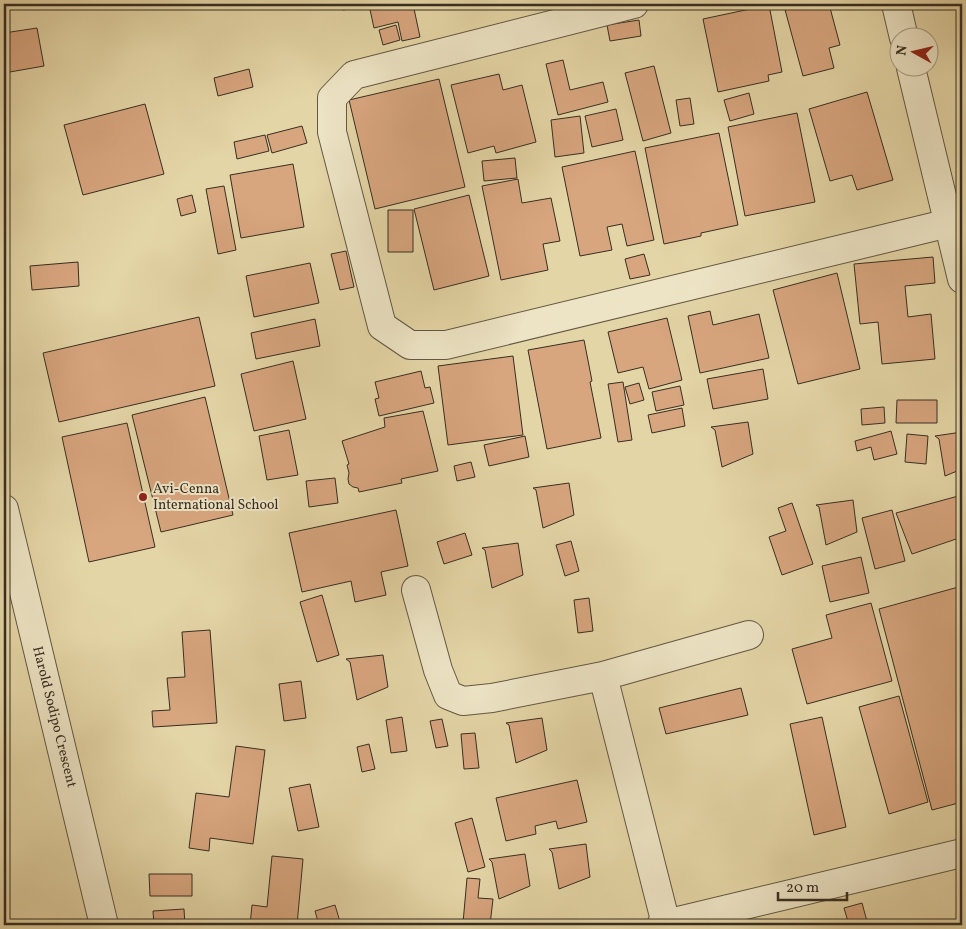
<svg xmlns="http://www.w3.org/2000/svg" width="966" height="929" font-family="Vollkorn,serif">
<style>
.building{fill:#d7a57e;stroke:#372e22}
.lines{fill:none;stroke-linecap:round;stroke-linejoin:round}
.minor-casing{stroke:#625843;stroke-width:30}
.tertiary-casing{stroke:#625843;stroke-width:30}
.minor{stroke:#ede4c5;stroke-width:28}
.tertiary{stroke:#ede4c5;stroke-width:28}
.poi-dot{fill:#8f2418;stroke:#ede4c5;stroke-width:2}
.labels{text-anchor:middle;dominant-baseline:central;stroke-width:4;stroke-linejoin:round;paint-order:stroke}
.poi-label{font-size:14px;fill:#372e22;stroke:#ede4c5;text-anchor:start}
.street-label{font-size:14px;fill:#372e22;stroke:#ede4c5}
</style>
<rect width="100%" height="100%" fill="#e4d5a6"/>
<filter id="stains"><feTurbulence type="fractalNoise" baseFrequency=".004" numOctaves="4"/><feColorMatrix values="0 0 0 0 .2 0 0 0 0 .09 0 0 0 0 .02 0 0 0 .5 -.17"/></filter>
<radialGradient id="worn" r=".72"><stop offset=".6" stop-color="#630" stop-opacity="0"/><stop offset="1" stop-color="#630" stop-opacity=".3"/></radialGradient>
<path class="building" d="M342,4H413L420,37L402,41L398,22L374,28L369,5L343,10Z
M793,4H829L840,45L829,48L834,68L803,76L784,6Z
M769,5L782,72L768,75L769,81L718,92L703,19Z
M639,20L641,36L610,41L607,25Z
M396,25L400,40L383,45L379,30Z
M37,28L44,66L4,73V33Z
M563,60L570,90L603,82L608,102L558,115L546,64Z
M654,66L671,133L643,141L625,73Z
M249,69L253,87L218,96L214,78Z
M499,74L503,90L522,85L536,142L496,153L494,146L468,153L451,85Z
M439,79L465,187L375,209L349,100Z
M867,92L893,180L857,190L852,175L830,181L809,109Z
M749,93L754,114L730,121L724,100Z
M690,98L694,124L680,126L676,100Z
M145,104L164,174L83,195L64,125Z
M616,109L623,140L592,147L585,116Z
M797,113L815,202L745,216L728,127Z
M580,116L584,153L555,157L551,120Z
M302,126L307,143L272,153L267,135Z
M719,133L738,225L701,233V236L664,244L645,148Z
M265,135L269,151L237,159L234,142Z
M635,151L654,240L627,246L622,224L607,227L612,250L580,256L562,167Z
M515,158L517,178L484,181L482,161Z
M293,164L304,227L241,238L230,175Z
M518,179L522,203L551,198L560,241L543,244L548,270L501,280L482,186Z
M224,186L236,250L218,254L206,189Z
M192,195L196,212L181,216L177,199Z
M469,195L489,276L434,290L414,209Z
M388,210H413V252H388Z
M346,251L354,287L340,290L331,254Z
M644,254L650,275L630,279L625,259Z
M933,257L935,283L905,286L908,317L931,314L935,359L882,364L878,322L860,324L854,264Z
M78,262L79,286L32,290L30,266Z
M310,263L319,303L254,317L246,276Z
M837,273L860,369L798,384L773,290Z
M710,311L713,325L759,314L769,358L700,373L688,316Z
M199,317L215,386L59,422L43,353Z
M667,318L682,380L649,389L643,367L618,373L608,332Z
M315,319L320,346L256,359L251,333Z
M584,340L592,381L590,382L601,438L547,449L528,350Z
M513,356L523,435L448,445L438,366Z
M293,361L306,419L254,431L241,374Z
M763,369L768,399L713,409L707,379Z
M421,371L425,388L430,387L434,403L379,416L375,399L379,398L375,382Z
M623,382L632,440L618,442L608,384Z
M639,383L644,400L630,404L625,387Z
M680,386L684,405L656,411L652,392Z
M205,397L233,515L161,532L132,415Z
M897,400H937V423H896Z
M884,407L885,423L862,425L861,409Z
M682,408L685,426L652,433L648,415Z
M423,411L438,471L401,479L402,483L359,492L358,488L353,487L349,484L348,479L349,473L347,465L349,464L342,441L385,427L384,418Z
M748,422L753,454L722,467L715,430L711,427Z
M127,423L155,547L89,562L62,437Z
M289,430L298,475L267,480L259,436Z
M891,431L897,454L874,460L871,447L857,451L855,441Z
M962,432V469L945,476L939,439L935,436Z
M907,434L928,436L926,464L905,462Z
M525,436L529,457L489,466L484,445Z
M471,462L475,477L457,481L454,466Z
M335,478L338,503L309,507L306,481Z
M569,483L574,515L543,528L536,490L533,488Z
M962,495V537L912,554L896,513Z
M853,500L857,532L826,545L819,507L816,505Z
M792,503L813,564L782,575L769,537L786,531L778,508Z
M396,510L408,566L381,572L386,595L355,602L351,581L302,592L289,533Z
M892,510L905,561L875,569L862,518Z
M465,533L472,555L444,564L437,542Z
M571,541L579,571L565,576L556,545Z
M518,543L523,575L492,588L485,550L482,548Z
M861,557L869,593L830,602L822,566Z
M962,586V802L932,810L879,609Z
M322,595L339,655L317,662L300,602Z
M589,598L593,631L578,633L574,600Z
M871,603L892,681L807,704L792,649L832,638L826,615Z
M210,630L217,723L153,727L152,711L170,710L167,678L185,677L182,632Z
M383,655L388,687L357,700L350,662L346,659Z
M301,681L306,718L284,721L279,684Z
M741,688L748,715L666,734L659,708Z
M899,696L928,802L889,814L859,707Z
M402,717L407,751L391,753L386,720Z
M822,717L846,827L814,835L790,724Z
M542,718L547,750L516,763L509,725L506,723Z
M442,719L448,746L436,748L430,721Z
M475,733L479,768L464,769L461,734Z
M369,744L375,769L362,772L357,747Z
M236,746L265,750L253,844L210,838L209,851L189,848L196,793L229,797Z
M577,780L587,822L558,829L556,821L535,826L536,834L506,841L496,798Z
M310,784L319,827L298,831L289,788Z
M472,818L485,867L468,872L455,823Z
M586,844L590,877L559,889L552,852L549,849Z
M525,854L530,886L499,899L492,862L489,859Z
M272,856L303,859L297,925H250L252,905L267,907Z
M149,874H192V896H150Z
M467,878L480,879L478,898L493,899L490,925L463,923Z
M862,903L868,925H849L844,908Z
M335,905L341,925H319L315,911Z
M184,909L185,925H154L153,911Z"/>
<g class="lines">
<g class="minor-casing">
<path id="minor" d="M634,4L354,75L332,98V132L382,326L410,345H446L949,223
M4,509L104,925
M416,590L438,670L448,695L463,701L492,698L603,676L749,635
M603,676L666,924
M661,925L962,853"/>
</g>
<g class="tertiary-casing">
<path id="tertiary" d="M896,4L904,38
M911,68L962,279"/>
</g>
<use href="#minor" class="minor"/>
<use href="#tertiary" class="tertiary"/>
</g>
<circle class="poi-dot" cx="143" cy="497" r="5"/>
<g class="labels">
<g class="poi-label">
<text x="153" y="489">Avi-Cenna<tspan x="153" dy="16">International School</tspan></text>
</g>
<g class="street-label">
<text transform="translate(54 717) rotate(76)">Harold Sodipo Crescent</text>
</g>
</g>
<rect width="966" height="929" fill="none" stroke="#e4d5a6" stroke-width="20"/>
<rect x="5" y="5" width="956" height="919" fill="none" stroke="#372e22" stroke-width="2.5"/>
<rect x="10" y="10" width="946" height="909" fill="none" stroke="#372e22"/>
<g transform="translate(914 52) rotate(278)"><circle r="24" fill="#ede4c5" stroke="#a49b84"/>
<path d="M0-4L9 19L0 12L-9 19Z" fill="#8f2418"/>
<text y="-8" font-size="14" font-weight="bold" text-anchor="middle" fill="#372e22">N</text>
</g>
<path d="M778 892v8h69v-8" fill="none" stroke="#372e22" stroke-width="2.5"/>
<text x="786" y="892" font-size="15" fill="#372e22" stroke="#ede4c5" stroke-width="4" paint-order="stroke">20 m</text>
<rect width="100%" height="100%" filter="url(#stains)"/>
<rect width="100%" height="100%" fill="url(#worn)"/>
</svg>
